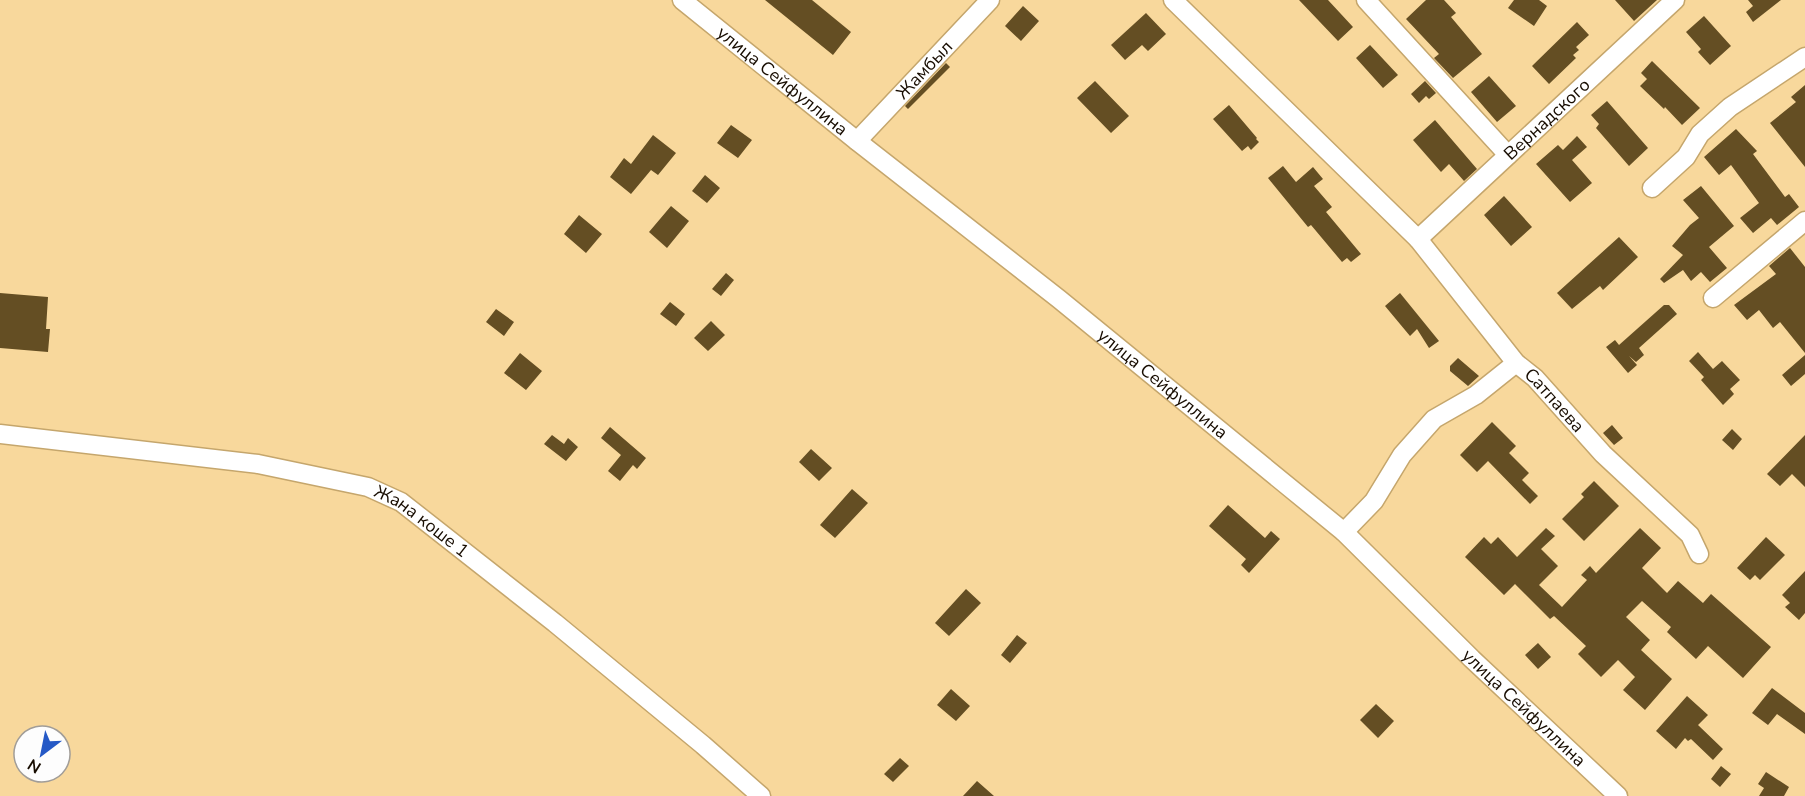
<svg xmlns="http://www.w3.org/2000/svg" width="1805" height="796" font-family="'Nunito Sans',sans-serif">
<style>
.building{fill:#644e23}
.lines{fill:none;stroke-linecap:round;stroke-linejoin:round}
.minor-casing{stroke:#c5a66c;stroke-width:21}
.minor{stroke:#fff;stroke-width:18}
.labels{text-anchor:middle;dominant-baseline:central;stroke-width:6;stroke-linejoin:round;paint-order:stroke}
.street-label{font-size:18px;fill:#170c00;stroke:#fdfdfd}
</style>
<rect width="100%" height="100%" fill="#f8d89c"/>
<path class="building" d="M765,0H812L851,32L833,55Z
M1299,0H1328L1353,27L1338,41Z
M1426,0H1444L1456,13L1451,17L1482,54L1453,78L1434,58L1439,54L1406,19Z
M1514,0H1539L1547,6L1534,26L1508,8Z
M1615,0H1657L1634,21Z
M1748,0H1781L1753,22L1746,12L1753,6Z
M1023,6L1039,21L1021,41L1005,26Z
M1146,13L1166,34L1148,51L1142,45L1125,60L1111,45Z
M1704,16L1731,46L1710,65L1698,52L1701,49L1686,32Z
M1577,22L1589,35L1576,47L1579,50L1573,55L1576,58L1549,84L1532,66Z
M1370,45L1398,75L1383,88L1356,58Z
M1652,61L1700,108L1682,125L1665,107L1664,109L1640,86L1647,79L1641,73Z
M946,63L950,67L908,109L905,106Z
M1489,76L1516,106L1497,122L1471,92Z
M1095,81L1129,116L1111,133L1077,98Z
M1425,81L1436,93L1429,99L1426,96L1419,103L1411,94Z
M1805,85V167L1770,123L1796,102L1791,97Z
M1607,101L1648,148L1629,166L1596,128L1599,124L1591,115Z
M1229,105L1257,138L1256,139L1259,142L1251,150L1248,146L1242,151L1213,119Z
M1435,120L1477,169L1464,181L1449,164L1441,172L1413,140Z
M731,125L752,140L738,158L717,143Z
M1736,129L1757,151L1753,154L1785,197L1789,194L1799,207L1777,225L1771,218L1753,233L1740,218L1759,203L1731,165L1719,175L1704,157Z
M653,135L676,153L658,175L651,170L631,194L610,177L624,158L631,164Z
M1577,136L1587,147L1572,160L1592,183L1570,202L1536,164L1558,145L1563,150Z
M1283,166L1296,182L1313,167L1323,179L1314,186L1332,207L1326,212L1361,254L1351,262L1347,258L1342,262L1311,225L1308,227L1268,178Z
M705,175L720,188L707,203L692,191Z
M1701,186L1734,226L1709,247L1727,268L1710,282L1701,272L1691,281L1683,270L1664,283L1660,279L1683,255L1672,246L1690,225L1699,218L1683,200Z
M1504,196L1532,227L1511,246L1484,215Z
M671,206L689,221L667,248L649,232Z
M579,215L602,234L586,253L564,234Z
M1619,237L1638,257L1603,290L1600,286L1572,309L1557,293Z
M1790,248L1805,267V353L1780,322L1773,328L1759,310L1747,320L1734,305L1776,274L1769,266Z
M726,273L734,280L721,296L712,289Z
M0,293L48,297L46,329H50L48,352L0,348Z
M1400,293L1439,341L1429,348L1417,329L1410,336L1385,306Z
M670,302L685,314L676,326L660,314Z
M1664,305H1669L1677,314L1639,348L1644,355L1636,362L1629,356L1637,365L1628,373L1606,347L1615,340L1619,345Z
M496,309L514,322L504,336L486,322Z
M711,321L725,335L708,351L694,338Z
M1698,352L1713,369L1722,361L1740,380L1730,389L1734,394L1723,405L1701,380L1704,377L1689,361Z
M520,353L542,371L526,390L504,373Z
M1805,355V374L1791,386L1782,375Z
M1458,358L1479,376L1468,386L1450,371V366Z
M1492,422L1516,446L1509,453L1529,473L1522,480L1538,496L1530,504L1488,461L1477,472L1460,455Z
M1612,425L1623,438L1614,445L1603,433Z
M610,427L646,458L637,469L633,465L620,481L608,471L621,455L601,438Z
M1732,429L1742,439L1733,450L1722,440Z
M552,435L564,444L568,438L578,447L566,461L544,444Z
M1805,435V487L1792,474L1780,486L1767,474Z
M811,449L832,468L819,481L799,462Z
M1594,481L1619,506L1584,541L1562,519L1584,497L1581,494Z
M852,489L868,503L835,538L820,525Z
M1228,505L1265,538L1271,531L1280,539L1249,573L1241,565L1246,559L1209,526Z
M1546,528L1555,536L1541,549L1558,566L1539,585L1562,607L1587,580L1581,575L1590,566L1596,573L1640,528L1661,548L1642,568L1667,593L1678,581L1703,603L1711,594L1771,647L1743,678L1708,646L1696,659L1667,632L1671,627L1642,601L1626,617L1650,640L1641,650L1672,679L1645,710L1623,690L1635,677L1618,660L1601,677L1578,654L1586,646L1554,616L1550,619L1515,584L1504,595L1465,557L1484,537L1491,544L1498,537L1517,557Z
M1766,537L1785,555L1760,580L1755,575L1750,580L1737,568Z
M1805,571V613L1799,620L1785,607L1790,603L1782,595Z
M966,589L981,603L949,636L935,623Z
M1017,635L1027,643L1010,663L1001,655Z
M1538,643L1551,657L1538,669L1525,655Z
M1772,688L1805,713V734L1777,714L1768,725L1752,713Z
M951,689L970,706L956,721L937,705Z
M1687,696L1708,715L1698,725L1723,749L1713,760L1691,739L1688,741L1685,738L1676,749L1656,731Z
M1376,704L1394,721L1378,738L1360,720Z
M900,758L909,766L893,782L884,774Z
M1721,766L1731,774L1720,787L1711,779Z
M1766,772L1789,787L1784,796H1759L1764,788L1758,784Z
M977,781L994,796H963Z"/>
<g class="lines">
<g class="minor-casing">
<g id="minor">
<path id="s1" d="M682,0L857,141L1059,299L1344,532L1472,659L1618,796"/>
<path id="s2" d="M1173,0L1418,239L1516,363L1535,378L1603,454L1690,535L1699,554"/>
<path d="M1366,0L1508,155"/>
<path id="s3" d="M857,141L990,0"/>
<path d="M1652,188L1686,157L1700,134L1730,107L1805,57"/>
<path id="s4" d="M1418,239L1675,0"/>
<path d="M1713,298L1805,221"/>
<path id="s5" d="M0,434L258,464L368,487L401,502L555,623L703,745L761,796"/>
<path d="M1344,532L1374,501L1402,455L1434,419L1476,395L1516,363"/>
</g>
</g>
<use href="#minor" class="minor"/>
</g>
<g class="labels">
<g class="street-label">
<text stroke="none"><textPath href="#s3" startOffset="98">Жамбыл</textPath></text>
<text stroke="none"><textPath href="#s1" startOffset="129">улица Сейфуллина</textPath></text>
<text stroke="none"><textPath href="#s4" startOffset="176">Вернадского</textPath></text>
<text stroke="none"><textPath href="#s1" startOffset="615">улица Сейфуллина</textPath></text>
<text stroke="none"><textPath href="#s2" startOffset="554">Сатпаева</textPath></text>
<text stroke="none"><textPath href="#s5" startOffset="436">Жана коше 1</textPath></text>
<text stroke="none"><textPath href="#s1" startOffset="1101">улица Сейфуллина</textPath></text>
</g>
</g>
<g transform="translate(42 754) rotate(212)"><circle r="28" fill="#fdfdfd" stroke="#a19d98" stroke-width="1.5"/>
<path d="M0-4.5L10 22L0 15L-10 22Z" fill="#2559c6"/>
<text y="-9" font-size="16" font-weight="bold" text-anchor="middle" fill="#170c00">N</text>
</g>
</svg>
